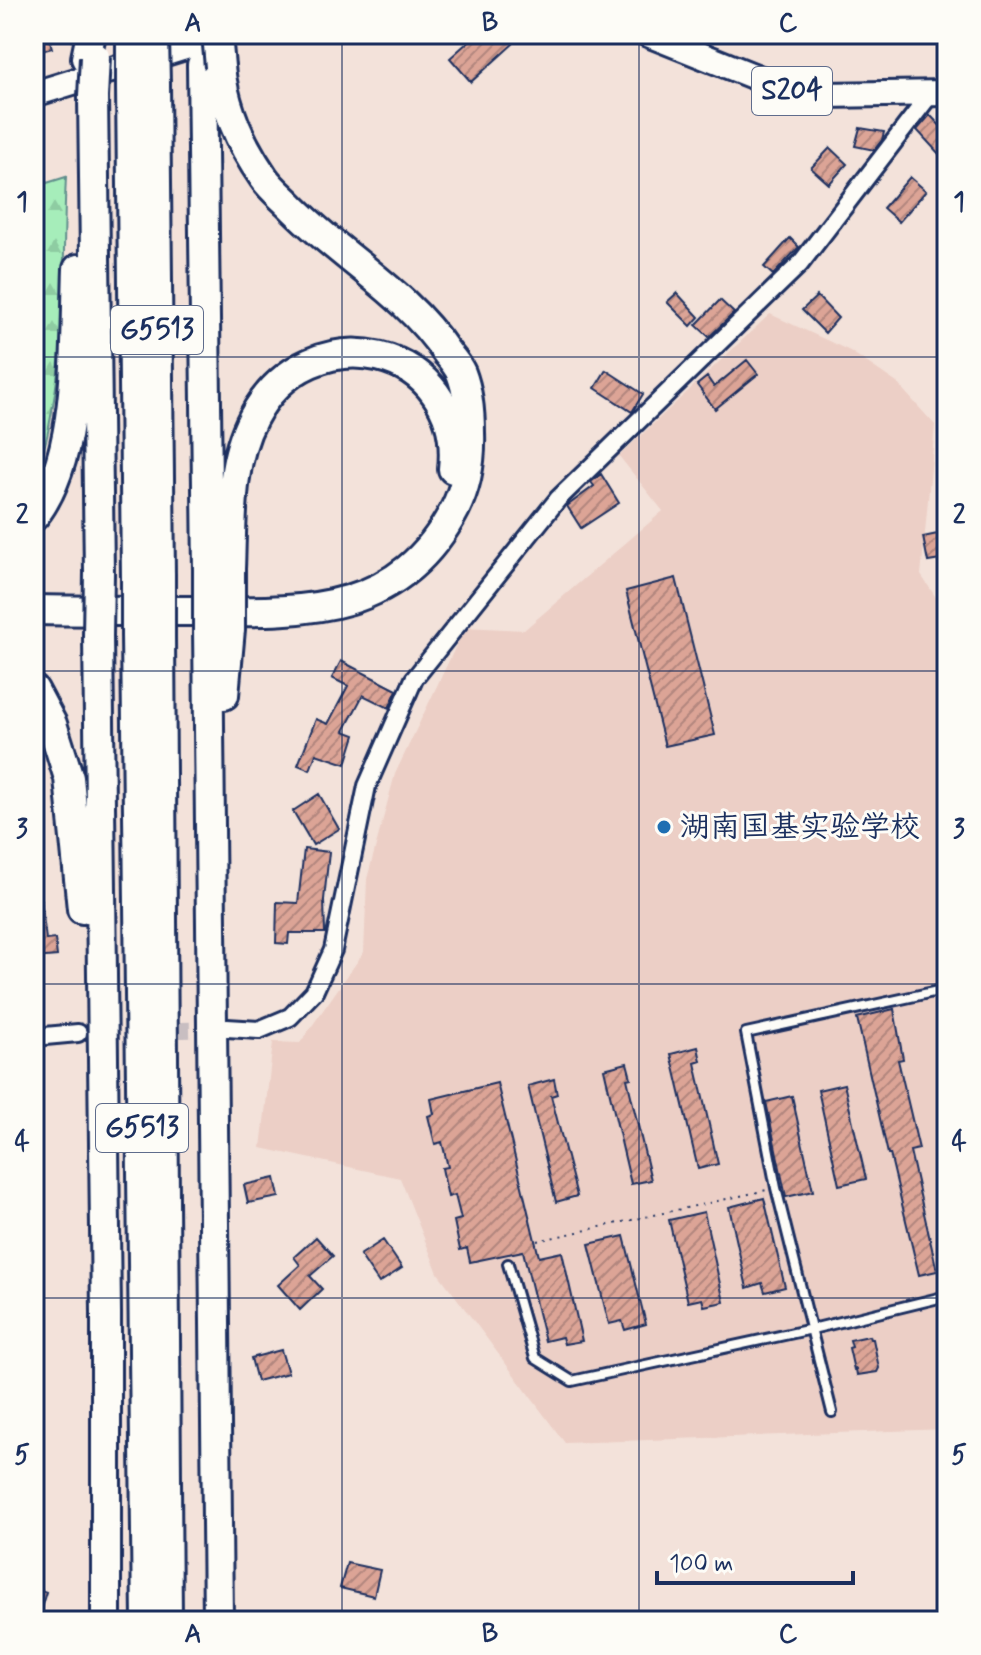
<svg xmlns="http://www.w3.org/2000/svg" width="981" height="1655" font-family="Mynerve,'LXGW WenKai TC',sans-serif">
<style>
.built{fill:#eccfc6}
.forest{fill:url(#forest-firs);stroke:#608e8c;stroke-width:2}
.building{fill:url(#building-hatch);stroke:#1b2f5e;stroke-width:2}
.lines{fill:none;stroke-linecap:round;stroke-linejoin:round}
.street-tunnel{stroke:#c8bec1;stroke-width:16;stroke-dasharray:16 8;stroke-linecap:butt}
.lane-casing{stroke:#1b2f5e;stroke-width:14}
.street-casing{stroke:#1b2f5e;stroke-width:22}
.primary-casing{stroke:#1b2f5e;stroke-width:30}
.highway-casing{stroke:#1b2f5e;stroke-width:34}
.path{stroke:#1b2f5e;stroke-width:2;stroke-dasharray:2 6;stroke-linecap:butt}
.lane{stroke:#fdfcf7;stroke-width:8}
.street{stroke:#fdfcf7;stroke-width:16}
.primary{stroke:#fdfcf7;stroke-width:24}
.highway{stroke:#fdfcf7;stroke-width:28}
.highway-bridge-casing{stroke:#1b2f5e;stroke-width:34;stroke-linecap:butt}
.highway-bridge{stroke:#fdfcf7;stroke-width:28}
.grid{fill:none;stroke:#1b2f5e;stroke-width:2;stroke-opacity:0.55}
.poi-dot{fill:#1f6fb2;stroke:#fdfcf7;stroke-width:3}
.labels{text-anchor:middle;dominant-baseline:central;stroke-width:6;stroke-linejoin:round;paint-order:stroke}
.shield{fill:#fdfcf7;stroke:#5f6c8c;stroke-width:2}
.shield-label{font-size:28px;font-weight:bold;fill:#1b2f5e}
.poi-label{font-size:30px;fill:#1b2f5e;stroke:#fdfcf7;text-anchor:start}
.neatline{fill:none;stroke:#1b2f5e;stroke-width:3}
.grid-label{font-size:26px;text-anchor:middle;font-weight:bold;fill:#1b2f5e}
</style>
<defs>
<pattern id="forest-firs" width="22" height="20" patternUnits="userSpaceOnUse" patternTransform="scale(2)"><rect width="22" height="20" fill="#a6edba"/><path d="M5 1l3.5 6h-7zM16 11l3.5 6h-7z" fill="#8ecca2"/></pattern>
<pattern id="building-hatch" width="6" height="6" patternUnits="userSpaceOnUse" patternTransform="scale(2)"><rect width="6" height="6" fill="#dca496"/><path d="M-1 1l2-2M0 6l6-6M5 7l2-2" fill="none" stroke="#b2867e"/></pattern>
</defs>
<rect width="100%" height="100%" fill="#f3e2da"/>
<filter id="ink" filterUnits="userSpaceOnUse"><feTurbulence type="fractalNoise" baseFrequency=".0125" numOctaves="2"/><feDisplacementMap in="SourceGraphic" scale="16" xChannelSelector="R" yChannelSelector="G"/><feConvolveMatrix kernelMatrix="1 2 1 2 8 2 1 2 1" color-interpolation-filters="sRGB"/></filter>
<g filter="url(#ink)">
<path class="built" d="M770,314L850,351L897,383L935,425L921,575L947,614V1429L565,1443L438,1273L400,1178L261,1148L273,1042L300,1043L364,952L367,879L395,774L465,627L524,630L663,511L619,456Z"/>
<path class="forest" d="M66,177C62,255 67,333 52,411C48,432 46,450 34,469V187Z"/>
<path class="building" d="M34,34H48L52,48L34,53Z
M477,34H505L513,44L471,82L450,58Z
M930,115L947,133V148L940,155L917,130Z
M860,128L884,132L882,140L874,150L855,146Z
M830,148L847,164L829,184L811,168Z
M910,177L926,191L899,222L883,208Z
M790,238L799,247L773,275L764,267Z
M677,293L699,317L691,326L667,302Z
M817,296L838,318L825,333L802,310Z
M720,300L734,313L709,337L696,325Z
M747,360L758,374L715,409L697,385L707,377L714,387Z
M606,370L643,394L632,412L595,388Z
M601,474L619,503L581,528L567,506L594,486L591,482Z
M947,532V559L928,562L923,537Z
M676,578L715,735L665,746L626,591Z
M341,661L397,690L389,708L363,695L344,731L355,735L346,764L316,754L310,770L298,765L316,719L328,724L348,686L332,678Z
M319,794L339,829L313,845L293,811Z
M304,849L329,852L324,900L325,933H289L288,944L276,943L277,902L298,903Z
M34,898H41L46,940L55,939L57,956L34,958Z
M894,1009L903,1059L898,1060L919,1149L910,1151L937,1271L919,1275L890,1154H888L857,1018Z
M698,1047L701,1061L695,1063L718,1164L698,1169L671,1054Z
M627,1063L631,1078L627,1079L651,1180L631,1184L604,1069Z
M554,1079L557,1094L551,1096L577,1196L556,1202L528,1086Z
M497,1083L539,1257L562,1252L582,1341L564,1344L562,1337L545,1341L523,1251L470,1262L467,1248L460,1250L454,1221L461,1219L455,1195L448,1197L442,1168L448,1167L442,1142L435,1144L428,1116L434,1114L431,1099Z
M844,1084L866,1179L839,1185L818,1090Z
M792,1096L813,1191L786,1197L766,1102Z
M275,1178L279,1197L248,1203L244,1185Z
M764,1198L785,1287L765,1292L762,1283L747,1288L729,1207Z
M704,1212L724,1302L704,1306L702,1299L688,1302L669,1220Z
M624,1236L646,1324L625,1330L622,1321L609,1324L589,1244Z
M316,1237L333,1256L310,1276L322,1289L300,1310L278,1285L300,1265L294,1257Z
M383,1240L402,1268L379,1283L360,1255Z
M869,1336L870,1339H873L879,1368L877,1372L857,1375L856,1369L854,1370L849,1348L852,1347L850,1340Z
M281,1350L288,1373L257,1381L251,1358Z
M347,1563L380,1570L374,1596L340,1588Z
M34,1588L46,1592L37,1621H34Z"/>
<g class="lines">
<path class="street-tunnel" d="M78,1033L218,1029"/>
<g class="lane-casing">
<path id="lane" d="M508,1264L535,1358L572,1381L812,1329L947,1296
M832,1412L776,1188L746,1033L947,989"/>
</g>
<g class="street-casing">
<path id="street" d="M227,1028L259,1030L290,1017L314,992L333,950L367,786L414,679L558,499L800,264L929,96
M34,1037L78,1033"/>
</g>
<g class="primary-casing">
<path id="primary" d="M648,34L788,90L824,95L947,93
M34,94L227,34"/>
</g>
<g class="highway-casing">
<path id="highway" d="M86,58L91,34
M202,65L208,571
M155,84L160,576
M131,87L136,578
M93,97L99,573
M34,516C81,457 75,343 78,269
M230,569C232,520 229,463 253,418C310,310 466,345 453,469
M34,610C89,611 143,611 198,611C303,612 399,617 455,509C467,485 471,459 470,433C470,414 468,391 461,373C458,366 452,359 447,353C406,291 340,257 289,204C281,196 271,188 264,178C241,145 224,107 220,67
M208,627L218,1621
M136,634L147,1621
M98,636L106,1313V1621
M160,636L167,1621
M34,690L52,724L69,778L82,909
M224,695L230,629"/>
</g>
<path class="path" d="M537,1241L767,1190"/>
<use href="#lane" class="lane"/>
<use href="#street" class="street"/>
<use href="#primary" class="primary"/>
<use href="#highway" class="highway"/>
<g class="highway-bridge-casing">
<path id="highway-bridge" d="M217,34L220,67
M154,37L155,84
M131,43V87
M93,97L95,57
M208,571V627
M160,576V636
M136,578V634
M230,629V569
M98,636L99,573"/>
</g>
<use href="#highway-bridge" class="highway-bridge"/>
</g>
</g>
<path class="grid" d="M342,34V1621M639,34V1621M34,357H947M34,671H947M34,984H947M34,1298H947"/>
<circle class="poi-dot" cx="664" cy="827" r="8"/>
<g class="labels">
<g class="shield">
<rect x="752" y="67" width="80" height="48" rx="6"/>
<rect x="111" y="306" width="92" height="48" rx="6"/>
<rect x="96" y="1104" width="92" height="48" rx="6"/>
</g>
<g class="shield-label">
<text x="792" y="91">S204</text>
<text x="157" y="330">G5513</text>
<text x="142" y="1128">G5513</text>
</g>
<g class="poi-label">
<text x="680" y="827">湖南国基实验学校</text>
</g>
</g>
<rect width="981" height="1655" fill="none" stroke="#fdfcf7" stroke-width="88"/>
<path d="M657 1571v12h196v-12" fill="none" stroke="#1b2f5e" stroke-width="4"/>
<text x="669" y="1571" font-size="24" fill="#1b2f5e" stroke="#fdfcf7" stroke-width="6" paint-order="stroke">100 m</text>
<rect x="44" y="44" width="893" height="1567" class="neatline"/>
<g class="grid-label">
<text x="193" y="31">A</text>
<text x="490" y="31">B</text>
<text x="788" y="31">C</text>
<text x="22" y="210">1</text>
<text x="959" y="210">1</text>
<text x="22" y="523">2</text>
<text x="959" y="523">2</text>
<text x="22" y="837">3</text>
<text x="959" y="837">3</text>
<text x="22" y="1150">4</text>
<text x="959" y="1150">4</text>
<text x="22" y="1463">5</text>
<text x="959" y="1463">5</text>
<text x="193" y="1642">A</text>
<text x="490" y="1642">B</text>
<text x="788" y="1642">C</text>
</g>
</svg>
